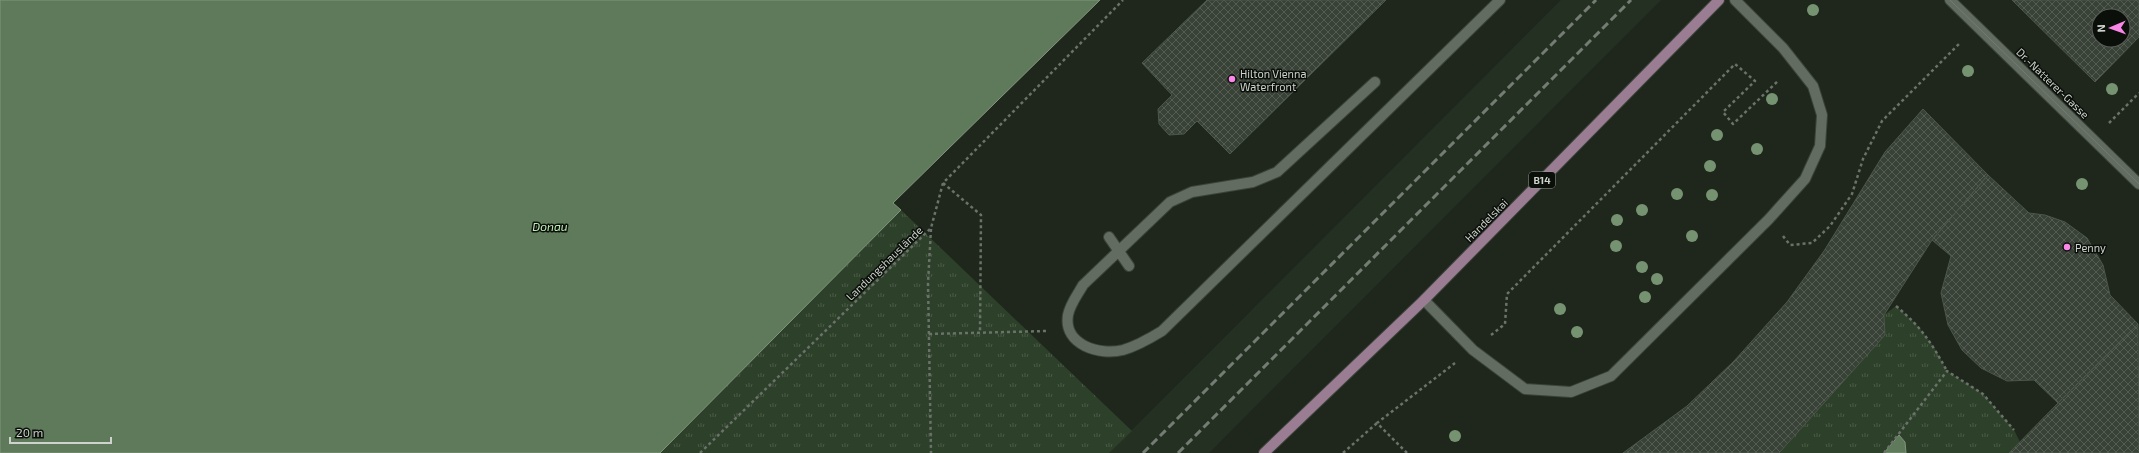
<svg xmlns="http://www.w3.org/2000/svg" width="2139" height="453" font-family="'Exo 2',sans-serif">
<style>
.built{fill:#243122}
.park{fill:url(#park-tufts)}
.water{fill:#5f7a5a;stroke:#80957c}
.building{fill:url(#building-cross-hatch);stroke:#4c564a;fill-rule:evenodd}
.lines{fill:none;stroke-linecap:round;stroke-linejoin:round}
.service-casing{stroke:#3b433a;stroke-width:12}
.minor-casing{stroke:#3b433a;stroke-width:12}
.primary-casing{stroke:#3b433a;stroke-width:12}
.path{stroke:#6a7269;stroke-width:2.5;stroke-dasharray:3 3;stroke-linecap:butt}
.service{stroke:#626c60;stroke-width:10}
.minor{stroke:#626c60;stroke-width:10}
.primary{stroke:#9a7c93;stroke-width:10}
.tram{stroke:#757c73;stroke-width:1}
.rail{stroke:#757c73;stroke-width:3;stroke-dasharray:8 4;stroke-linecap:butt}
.tree{fill:#769371}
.poi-dot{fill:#f987e8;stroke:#0b0f0a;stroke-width:1.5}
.labels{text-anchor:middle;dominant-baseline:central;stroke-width:3;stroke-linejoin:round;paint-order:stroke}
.shield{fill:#0b0f0a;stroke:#949992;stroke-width:1}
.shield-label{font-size:10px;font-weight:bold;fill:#ced4cd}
.poi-label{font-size:11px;fill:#ced4cd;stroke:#0b0f0a;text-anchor:start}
.street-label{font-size:11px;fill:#ced4cd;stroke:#0b0f0a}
.water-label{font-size:12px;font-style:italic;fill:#beedb6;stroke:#0b0f0a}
</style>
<defs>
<pattern id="park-tufts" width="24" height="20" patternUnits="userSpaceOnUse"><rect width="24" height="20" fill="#2d4029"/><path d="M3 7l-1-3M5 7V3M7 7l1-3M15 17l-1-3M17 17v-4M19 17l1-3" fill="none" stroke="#4a5b47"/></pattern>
<pattern id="building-cross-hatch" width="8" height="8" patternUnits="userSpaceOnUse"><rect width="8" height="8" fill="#394237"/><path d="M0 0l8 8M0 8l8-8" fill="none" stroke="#545c53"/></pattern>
</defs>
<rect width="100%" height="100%" fill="#1f271d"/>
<path class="built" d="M1561,0H1661L1209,453H1109Z"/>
<path class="park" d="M901,210L1132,431L1109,453H660Z
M1896,306L1918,326L1934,347L1947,371L1983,394L2014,430L2020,442L2009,453H1779L1885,335L1884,315Z"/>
<path class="water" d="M0,0H1100L893,203L901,210L660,453H0Z
M1899,435L1905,442L1906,453H1884Z"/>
<path class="building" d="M1207,0H1386L1230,154L1197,121L1184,134L1169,135L1159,124L1158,109L1172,95L1142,63Z
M2012,0H2139V37L2095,82ZM2099,16H2123V40H2099Z
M1923,109L1988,175L1932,240L1884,315L1885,335L1779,453H1623L1687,406L1734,361L1787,302L1824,251L1885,152Z
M1988,175L2029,213L2045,215L2065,222L2087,238L2103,265L2110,295L2138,324L2058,403L2034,380L2007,381L1981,368L1962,350L1948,325L1941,293L1951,256L1932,240Z
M2138,324L2139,453H2009L2058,403Z"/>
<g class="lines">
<g class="service-casing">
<path id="service" d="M1375,82L1277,172L1253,182L1192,192L1170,202L1083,285C1078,294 1070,304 1068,315C1063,345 1100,356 1123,350C1137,346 1149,339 1162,331L1500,0
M1109,237L1129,266
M1424,300L1473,350L1525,389L1571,392L1611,376L1769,219L1805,179L1820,146L1822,115L1813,86L1783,48L1735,0"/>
</g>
<g class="minor-casing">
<path id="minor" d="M1950,0L2139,184"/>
</g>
<g class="primary-casing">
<path id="primary" d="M1264,453L1424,300L1719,0"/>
</g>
<path class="path" d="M2109,123L2139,93
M943,183L981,215L980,332
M931,229L928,283L931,453
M1783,236L1790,245L1812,243L1830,226L1852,194L1863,159L1882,121L1960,43
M1896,306C1922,328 1931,342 1947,371
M929,334L1047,331
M1491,335L1505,324L1507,294L1735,64L1755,81L1723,112L1733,124L1779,80
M700,453L931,228L943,183L1123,0
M1343,453L1377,423
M1407,453L1377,423L1455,363
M1884,453L1947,371L1983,394L2014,430"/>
<use href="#service" class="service"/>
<use href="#minor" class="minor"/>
<use href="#primary" class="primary"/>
<path class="tram" d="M1950,0L2139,184"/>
<path class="rail" d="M1143,453L1596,0
M1178,453L1631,0"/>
</g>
<g class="tree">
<circle cx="1813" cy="10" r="6"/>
<circle cx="1968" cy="71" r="6"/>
<circle cx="2112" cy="89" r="6"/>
<circle cx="1772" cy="99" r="6"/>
<circle cx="1717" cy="135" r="6"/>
<circle cx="1757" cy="149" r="6"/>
<circle cx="1710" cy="166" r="6"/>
<circle cx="2082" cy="184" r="6"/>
<circle cx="1677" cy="194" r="6"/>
<circle cx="1712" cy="195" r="6"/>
<circle cx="1642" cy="210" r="6"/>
<circle cx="1617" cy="220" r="6"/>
<circle cx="1692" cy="236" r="6"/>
<circle cx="1616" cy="246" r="6"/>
<circle cx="1642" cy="267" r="6"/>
<circle cx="1657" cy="279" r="6"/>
<circle cx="1645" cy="297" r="6"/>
<circle cx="1560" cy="309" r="6"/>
<circle cx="1577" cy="332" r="6"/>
<circle cx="1455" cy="436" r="6"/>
</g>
<g class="poi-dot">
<circle cx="1232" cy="79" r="4"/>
<circle cx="2067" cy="247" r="4"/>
</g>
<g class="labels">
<rect class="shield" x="1529" y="172" width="26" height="16" rx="3"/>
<g class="shield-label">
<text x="1542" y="180">B14</text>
</g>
<g class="poi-label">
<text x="1240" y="73">Hilton Vienna<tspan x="1240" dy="13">Waterfront</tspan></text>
<text x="2075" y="247">Penny</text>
</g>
<g class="street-label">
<text transform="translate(2053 83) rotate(44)">Dr.-Natterer-Gasse</text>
<text transform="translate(1486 220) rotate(-45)">Handelskai</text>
<text transform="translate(884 263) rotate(-44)">Landungshauslände</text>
</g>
<g class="water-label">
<text x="550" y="226">Donau</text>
</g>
</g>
<g transform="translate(2111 28) rotate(268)"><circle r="19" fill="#0b0f0a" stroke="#595e58"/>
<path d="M0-3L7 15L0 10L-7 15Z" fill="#f987e8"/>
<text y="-6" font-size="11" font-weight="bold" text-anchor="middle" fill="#ced4cd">N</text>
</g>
<path d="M10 437v6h101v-6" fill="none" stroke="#ced4cd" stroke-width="2"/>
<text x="16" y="437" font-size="12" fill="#ced4cd" stroke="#0b0f0a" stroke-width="3" paint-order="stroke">20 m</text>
</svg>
